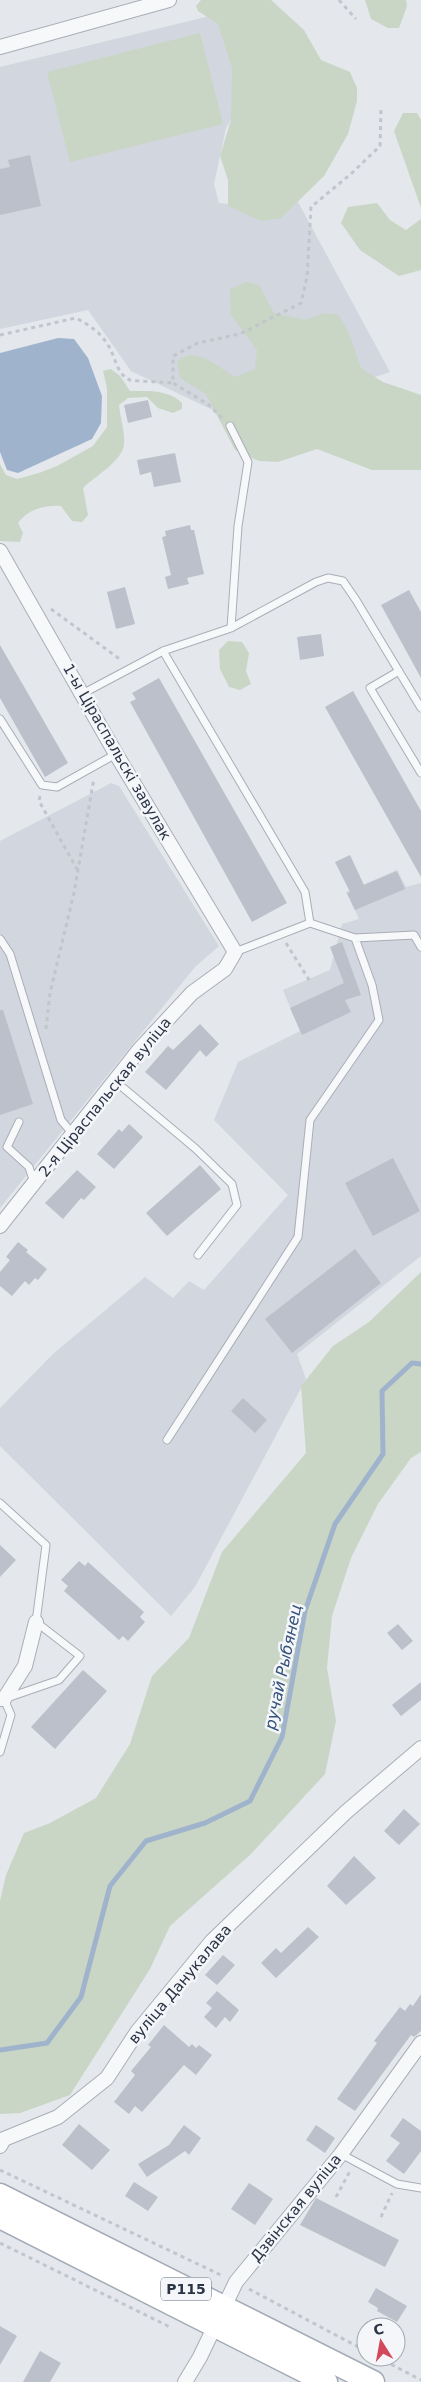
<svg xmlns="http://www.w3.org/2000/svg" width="421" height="2382" font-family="'DejaVu Sans',sans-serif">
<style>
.built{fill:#d2d6de}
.green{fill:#c9d6c5}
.water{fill:#9fb4cc}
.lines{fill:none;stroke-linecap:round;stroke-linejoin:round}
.stream{stroke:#9fb4cc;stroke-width:5}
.building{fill:#bbc0ca}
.lane-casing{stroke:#a9aeb7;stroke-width:9}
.street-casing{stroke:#a9aeb7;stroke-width:16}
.primary-casing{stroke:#a3abb8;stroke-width:25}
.path{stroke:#c2c5cb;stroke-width:3;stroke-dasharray:4 4;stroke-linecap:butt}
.lane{stroke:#f7f8fa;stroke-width:7}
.street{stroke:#f7f8fa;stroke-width:14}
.primary{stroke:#fff;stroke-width:22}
.labels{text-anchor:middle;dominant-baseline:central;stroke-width:5;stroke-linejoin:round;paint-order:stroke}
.shield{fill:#f4f6f9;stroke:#676e7b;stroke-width:1}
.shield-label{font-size:14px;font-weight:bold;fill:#2b3445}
.street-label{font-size:15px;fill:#2b3445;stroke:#f4f6f9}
.water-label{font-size:16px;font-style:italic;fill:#34527a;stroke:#f4f6f9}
</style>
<rect width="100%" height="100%" fill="#e4e7ec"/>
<path class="built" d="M218,14L242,102L226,128L214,184L219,203L256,207L298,202L390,372L238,422L131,371L88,310L0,329V67Z
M111,783L119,786L219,946L195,967L0,1208V841Z
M397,870L406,887L421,883V1256L297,1354L306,1379L195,1587L171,1616L0,1446V1408L53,1354L145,1277L173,1298L189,1281L204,1290L288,1195L214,1120L238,1062L300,1031L283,990L330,970L342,924L359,919L346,892Z"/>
<path class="green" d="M201,0H271L304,30L321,60L350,72L357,88V101L348,134L324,176L281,218L261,221L228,206V180L220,156L231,120L232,68L218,24L198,11L196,6Z
M365,0H406L407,6L399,28H388L371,19Z
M200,33L223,124L70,162L47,72Z
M403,113H417L421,120V208L394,131Z
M377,203L390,220L406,230L421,219V270L399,276L360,250L341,223L348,207Z
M246,282L259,285L274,313L306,320L324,313L339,315L350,336L361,368L383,382L421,395V470H372L317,449L278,462L259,461L235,450L206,394L180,378L177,362C194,344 218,367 235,377L255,369L257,350L231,315L230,289Z
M111,369L120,376L130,391C148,391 168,389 182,403V409L173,413L158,408L147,397L128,398L119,405C120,417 125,432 124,444C123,461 95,476 83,488L88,515L82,522L72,521L61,506C45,505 28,509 18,523L23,533L20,542L0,541V464L6,475L17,479L39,473L57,466L93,446L107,427V388L103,371Z
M228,641L242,642L249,653L246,671L251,684L240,690L229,687L220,669L219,650Z
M421,1272V1452L411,1458L378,1504L351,1558L332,1616L327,1668L336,1721L325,1774L251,1854L170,1926L150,1969L70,2095L20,2113L0,2114V1901L6,1875L24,1833L50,1823L96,1798L130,1744L152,1676L189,1638L222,1552L306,1453L301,1386L333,1346L369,1322Z"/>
<path class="water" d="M58,338L74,339L88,358L102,396L101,423L92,439L18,473L7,470L0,452V353Z"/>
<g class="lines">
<path class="stream" d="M0,2050L47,2043L81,1997L110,1886L146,1841L205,1823L250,1801L282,1737L305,1611L335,1524L383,1454L382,1391L412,1363L421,1364"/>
</g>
<path class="building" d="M30,155L41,206L0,215V169L10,167L8,160Z
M148,400L152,417L128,423L124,405Z
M175,453L181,482L154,487L151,472L140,475L137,460Z
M190,525L191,530H194L204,574L187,578L189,584L168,589L165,577L171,575L162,537L166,536L165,531Z
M125,587L135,624L116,629L107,592Z
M409,590L421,612V678L381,605Z
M321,634L324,656L300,660L297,637Z
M0,645L68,763L45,777L0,698Z
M159,678L287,903L252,922L130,702L136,699L132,693Z
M353,691L421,811V877L325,707Z
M350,855L364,885L397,871L405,889L355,910L347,893L350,892L335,862Z
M342,942L361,995L345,1000L351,1012L302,1035L290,1008L344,983L330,947Z
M0,1010H3L33,1104L0,1115Z
M200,1024L219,1044L206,1057L200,1050L166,1090L145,1072L168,1046L173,1050Z
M129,1124L143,1137L114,1169L97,1154L119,1129L122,1132Z
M393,1158L420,1211L373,1236L345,1183Z
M200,1165L221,1189L167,1236L146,1213Z
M77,1170L96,1187L84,1200L81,1198L63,1219L45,1203Z
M18,1242L28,1250L26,1252L47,1269L38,1280L35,1278L29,1285L25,1281L12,1296L0,1286V1272L10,1260L6,1257Z
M355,1249L381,1283L292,1353L265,1319Z
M243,1398L267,1420L255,1433L231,1411Z
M0,1545L16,1560L0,1577Z
M79,1561L85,1566L88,1562L144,1612L140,1617L145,1622L128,1641L123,1636L119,1640L64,1591L68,1586L61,1580Z
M398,1624L413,1641L402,1650L387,1633Z
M83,1670L107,1691L55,1749L31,1727Z
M421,1682V1700L401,1716L392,1705Z
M404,1809L420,1824L399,1845L384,1831Z
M354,1856L376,1878L346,1905L327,1886Z
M308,1927L319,1937L276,1978L261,1963L276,1948L281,1953Z
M223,1955L235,1965L217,1985L205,1975Z
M217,1991L239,2010L230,2022L225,2017L216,2028L204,2017L212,2008L206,2003Z
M421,1994V2031L414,2037L411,2035L355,2111L337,2099L377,2043L374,2041L400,2007L405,2011L410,2004L413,2006Z
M164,2025L189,2047L192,2044L196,2048L199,2045L212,2055L196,2075L184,2065L142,2112L135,2106L129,2114L114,2102L135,2075L131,2071L151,2047L148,2045Z
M403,2118L421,2131V2151L404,2174L386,2161L400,2143L390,2136Z
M79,2124L110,2150L92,2170L62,2145Z
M184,2125L201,2138L189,2155L185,2151L147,2177L138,2164L169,2145Z
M316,2125L335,2138L325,2153L306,2140Z
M134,2182L158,2197L148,2211L125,2196Z
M249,2183L273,2199L255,2225L231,2209Z
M316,2198L399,2240L385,2267L300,2225Z
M376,2288L407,2306L397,2322L377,2311L378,2308L368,2302Z
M0,2326L17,2336L0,2365Z
M40,2351L61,2363L50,2382H23Z"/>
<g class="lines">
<g class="lane-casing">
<path id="lane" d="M230,426L248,462L238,526L231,628
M163,651L305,892L310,923
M399,671L370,688L421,773
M82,694L163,651L231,628L316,582L328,578L343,581L356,600L421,708
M0,719L42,785L57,787L116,754
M0,939L10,954L61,1120L72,1133
M235,952L310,923L355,938L414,935L421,947
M115,1081L196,1149L232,1184L237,1205L198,1255
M19,1122L7,1147L29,1167L34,1183
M167,1440L298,1237L310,1120L379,1020L372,985L355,938
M0,1503L46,1545L36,1622L80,1656L59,1680L4,1699L11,1715L0,1752
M341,2154L397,2184L421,2188"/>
</g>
<g class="street-casing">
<path id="street" d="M0,47L169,0
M0,551L116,754L235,952L225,969L192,993L139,1050L0,1226
M0,1699H4L25,1666L36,1622
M0,2146L4,2139L58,2117L107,2078L137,2032L212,1941L346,1812L421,1748
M185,2382L200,2357L236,2282L341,2154L421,2043"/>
</g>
<g class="primary-casing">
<path id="primary" d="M0,2195L373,2382
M0,2217L326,2382"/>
</g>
<path class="path" d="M339,0L356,19
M0,335L76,318C89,325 100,332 108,345C116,357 116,374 130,380C133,381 165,382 173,383
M222,418L209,405L173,383V356L198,343L240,334L301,303L307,277L311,207L352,173L380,146L381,109
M51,609L121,660
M40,796L39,801L78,871
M286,943L311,983
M46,1029L50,993L74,893L94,778
M0,2170L223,2276
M336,2197L350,2171
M381,2217L392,2193
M0,2243L172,2328
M249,2289L366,2351
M377,2357L421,2380"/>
<use href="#lane" class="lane"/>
<use href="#street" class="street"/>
<use href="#primary" class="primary"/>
</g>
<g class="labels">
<rect class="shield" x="161" y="2277.5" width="50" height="23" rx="4"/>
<g class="shield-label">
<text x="186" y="2289">Р115</text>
</g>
<g class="street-label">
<text transform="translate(117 752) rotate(60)">1-ы Ціраспальскі завулак</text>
<text transform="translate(105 1097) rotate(-51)">2-я Ціраспальская вуліца</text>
<text transform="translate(180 1984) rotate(-50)">вуліца Данукалава</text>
<text transform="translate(296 2208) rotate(-51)">Дзвінская вуліца</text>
</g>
<g class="water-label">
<text transform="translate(283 1667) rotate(-78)">ручай Рыбянец</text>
</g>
</g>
<g transform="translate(381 2342) rotate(349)"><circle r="24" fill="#f4f6f9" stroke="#a4a8b1"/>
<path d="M0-4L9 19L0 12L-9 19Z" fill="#d1495b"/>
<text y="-8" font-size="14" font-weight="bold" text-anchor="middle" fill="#2b3445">С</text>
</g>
</svg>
